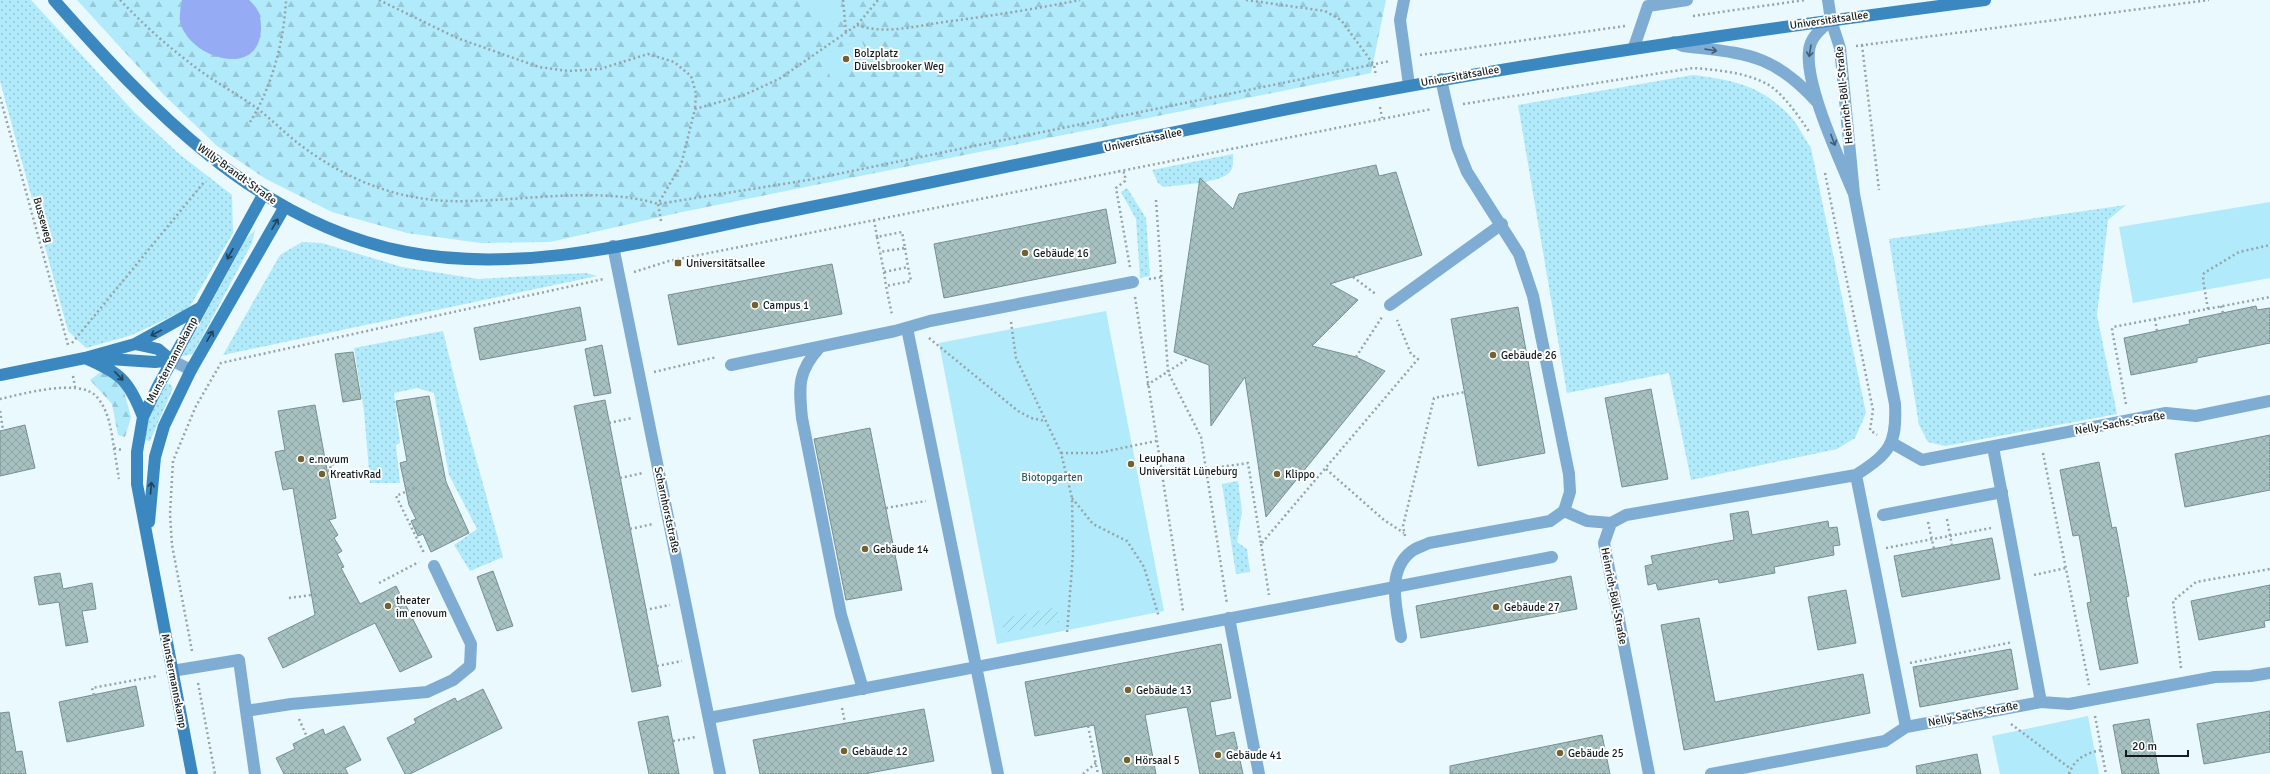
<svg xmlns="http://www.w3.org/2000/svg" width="2270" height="774" font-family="Signika,sans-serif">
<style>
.grass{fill:url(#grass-dots)}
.forest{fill:url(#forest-firs)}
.park{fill:#b0eafb}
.garden{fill:url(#garden-furrows)}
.water{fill:#95acf4}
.building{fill:url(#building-cross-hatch);stroke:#76908e}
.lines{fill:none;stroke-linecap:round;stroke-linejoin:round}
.path{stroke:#96a3a7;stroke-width:2.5;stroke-dasharray:2 3;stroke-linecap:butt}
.lane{stroke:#7eacd3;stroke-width:12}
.street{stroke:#7eacd3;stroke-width:12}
.secondary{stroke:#3b87bf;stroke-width:12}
.oneway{stroke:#435d70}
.oneway2{stroke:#214257}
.poi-dot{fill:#74612f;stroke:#fff;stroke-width:1.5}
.labels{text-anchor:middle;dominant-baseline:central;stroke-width:4;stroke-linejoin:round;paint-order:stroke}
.street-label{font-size:11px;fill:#131d1f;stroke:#fff}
.poi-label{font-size:11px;fill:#131d1f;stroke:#fff;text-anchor:start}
.park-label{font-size:11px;fill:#2e5d6a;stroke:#fff}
</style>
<defs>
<pattern id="grass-dots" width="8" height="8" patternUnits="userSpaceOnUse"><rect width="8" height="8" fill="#b0eafb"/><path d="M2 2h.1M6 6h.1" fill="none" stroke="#96c8d7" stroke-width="1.8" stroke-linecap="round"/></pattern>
<pattern id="forest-firs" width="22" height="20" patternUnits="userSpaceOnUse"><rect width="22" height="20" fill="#b0eafb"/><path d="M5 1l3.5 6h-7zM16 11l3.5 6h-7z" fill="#96c8d7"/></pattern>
<pattern id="garden-furrows" width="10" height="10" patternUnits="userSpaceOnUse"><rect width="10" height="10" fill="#b0eafb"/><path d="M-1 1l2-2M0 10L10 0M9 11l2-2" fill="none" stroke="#96c8d7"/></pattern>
<pattern id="building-cross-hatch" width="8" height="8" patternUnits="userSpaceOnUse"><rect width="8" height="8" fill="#a6c1c0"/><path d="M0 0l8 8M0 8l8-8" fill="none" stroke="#8ea5a5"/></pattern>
</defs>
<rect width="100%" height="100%" fill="#e9f9fe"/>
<path class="grass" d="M0,0H31L134,112L178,153L232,195L233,233L189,308L132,335L86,348L68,331L0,81Z
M1693,75C1733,80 1760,85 1789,115C1798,124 1804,138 1811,148L1866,413L1855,438L1837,449L1691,480L1669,373L1567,393L1518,105Z
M1233,154C1233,160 1234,167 1230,172C1221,183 1179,185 1164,187L1158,183L1152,170Z
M1127,188L1146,218L1150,276L1140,278L1136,219L1121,192Z
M2126,205L2108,220L2097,315L2117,414L1945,446L1928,442L1919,425L1889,239Z
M255,230L252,243L193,354L182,356L246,239Z
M302,242L322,243L402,267L478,279L586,273L597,276L223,355L280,255Z
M443,331L458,393L503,557L470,571L454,545L477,529L449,475L434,393L417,388L394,393L400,443L396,445L400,483H370L364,411L354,348Z
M165,384H170L173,388L150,441L143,440L148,419Z
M1238,481L1242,511L1237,542L1247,549L1250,572L1236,574L1222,484Z"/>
<path class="forest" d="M77,0H1386L1371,73L682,212L550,242L481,243L407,233L332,212L266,179L217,146L164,95Z
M102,371L111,375L123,388L131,417L125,437L118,435L112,404L90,380Z"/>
<path class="park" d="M798,0H842L837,23L807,9Z
M861,39L871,63L831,79L822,55Z
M2270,202V278L2133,303L2119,227Z
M1106,311L1164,611L997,644L939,343Z
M2088,716L2099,774H2000L1992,736Z"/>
<path class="garden" d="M1057,607L1059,622L1004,633L1001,619Z"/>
<path class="water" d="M182,0H249C259,9 261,16 261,29C259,81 187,57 180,21C179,15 181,6 182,0Z"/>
<path class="building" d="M1376,165L1379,176L1396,172L1422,255L1330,284L1358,300L1312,346L1356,357L1385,371L1266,517L1245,377L1211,426L1209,365L1174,352L1200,178L1233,209L1239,194Z
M1106,209L1116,263L944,298L934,244Z
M832,264L842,314L678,345L668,295Z
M2256,306L2257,310L2270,308V343L2197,358V362L2131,375L2124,338L2190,324L2189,320Z
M580,307L586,340L480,360L474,328Z
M1518,307L1545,453L1478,466L1451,319Z
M602,345L611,393L594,396L585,349Z
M353,352L361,399L343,402L335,354Z
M1651,389L1668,479L1622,487L1605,398Z
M429,396L446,482L469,533L431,552L423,534L418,536L411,521L416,519L409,505L400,463L407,461L396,401Z
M605,400L661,686L632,692L574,406Z
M315,405L336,518L329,520L338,535L334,538L342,551L337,554L344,567L341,568L360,604L396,586L432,657L400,672L375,623L283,668L268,638L315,615L293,488L283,490L275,452L285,450L278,411Z
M25,425L35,468L0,476V431Z
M870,428L902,590L846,600L814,439Z
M2270,435V490L2185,507L2175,454Z
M2099,462L2112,528L2116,527L2129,596L2126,597L2138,663L2100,670L2087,603L2091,602L2079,535L2073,536L2060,470Z
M1748,511L1752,535L1828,521L1829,528L1837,527L1840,545L1833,546L1834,555L1774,567L1775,573L1719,583L1718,579L1658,590L1656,583L1648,585L1645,566L1653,564L1651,556L1734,540L1730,514Z
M1992,538L2000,579L1902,597L1894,556Z
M493,571L513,626L497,631L477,577Z
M60,573L63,589L92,583L96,609L82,611L88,642L66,646L59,602L39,605L34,577Z
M1571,576L1577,609L1421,638L1416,606Z
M2270,585V620L2264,621L2265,627L2199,640L2191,601Z
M1846,590L1856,643L1818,650L1808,597Z
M1699,618L1715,702L1863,674L1870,713L1684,750L1661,625Z
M1221,644L1231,698L1210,702L1216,736L1234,732L1243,774H1200L1187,707L1145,715L1156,774H1103L1094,725L1035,736L1025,682Z
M2011,649L2018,689L1920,707L1913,667Z
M136,686L144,726L67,742L59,702Z
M483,689L502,728L410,774H405L387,738L416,723L414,719L433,709L455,698L457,702Z
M924,709L934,761L864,774H760L753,740Z
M2270,711V752L2204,764L2197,724Z
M9,712L16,752L22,751L26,774H0V713Z
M668,716L679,774H649L638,722Z
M2149,719L2159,774H2122L2113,725Z
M344,726L361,760L345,768L348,774H284L276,758L295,749L293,744L323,729L325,735Z
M1602,735L1610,774H1450V766Z
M1977,754L1981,774H1917L1916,766Z"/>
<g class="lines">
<path class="path" d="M120,0C142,23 165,44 190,63C211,80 236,93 258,109C272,120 285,133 299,144C344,178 393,199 449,201C513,203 598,185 658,204L808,180L1390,61
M379,0L457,38L539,67L568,71L600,69L648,54L674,62L691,76L696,93L695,109
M843,0L846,32
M1246,0L1325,11L1341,20L1374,65L1376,76
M1693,16L1805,0
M857,25C885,35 915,26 944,22C990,16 1035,9 1080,0
M1862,45L1879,190
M1856,46L2209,0
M1420,55L1625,26
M0,97L68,345
M1463,104L1693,68C1717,70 1743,72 1765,83C1781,90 1800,118 1810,133
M1380,107L1382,118
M250,122C272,87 284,41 286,0
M1118,171L1125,173V181L1116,188L1130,267
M1825,173L1873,410L1870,430L1877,435
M1156,200L1168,372L1201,437L1227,604
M874,220L877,237L902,232L905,248L880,252L884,272L908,267L911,281L886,286L892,315
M661,221L658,204L681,165L695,109L744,95L779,79L857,25L878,0
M877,237L880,252
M905,248L908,267
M634,272L669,261L1432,109
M884,272L886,286
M1353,277L1377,295
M1149,279L1162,277
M1135,297L1183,611
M2221,306L2223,313
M2208,309L2203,280L2204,273L2239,252L2270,245
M2155,319L2157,331
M1011,322L1016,358L1061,453L1072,498L1073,554L1067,633
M929,338L1018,411L1031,418L1045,421
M72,343L205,181
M1356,357L1382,317
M654,372L717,357
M73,376L75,387
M1147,385L1189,358
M0,399C22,394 79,378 96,396C109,410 111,430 114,448L122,450
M2126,404L2112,330L2113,327L2270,297
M0,411L3,430
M609,423L632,418
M114,448L119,479
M1061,453H1098L1156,441
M2043,453L2089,685
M1207,469L1248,463L1261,544L1418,359L1411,354L1397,320
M1326,469L1384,520L1404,533
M328,471L331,470L330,465L344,462
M620,478L643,473
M414,488L396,496L424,553
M1072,498L1093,524L1127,541L1144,567L1159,617
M886,508L926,501
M1947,519L1952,546
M1928,522L1934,549
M630,529L653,524
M1405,536L1403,526L1434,398L1465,392
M1261,544L1269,595
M1886,548L1991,528
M2034,575L2066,568
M379,583L419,562
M289,598L319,594
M645,610L670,605
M192,651L172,545L170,514L173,461L196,406L221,363L604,279
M1910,663L2013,642
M657,666L682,661
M2181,668L2173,601L2196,582L2270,569
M198,683L215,774
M94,695L92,688L157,676
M842,708L845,723
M2095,716L2106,774
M299,719L307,737
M2011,724L2071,769
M1088,726L1098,774
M673,741L696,737
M1083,774L1096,763
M2069,774C2074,759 2086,753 2101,750"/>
<path class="lane" d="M1828,0L1831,20
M1634,47L1648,6L1687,0
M1441,79L1447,106
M1390,305L1502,224
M820,347C797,372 799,387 802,418L841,615L863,689
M1883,515L2002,492
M172,671L239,660L246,711L291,704L427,692L453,680L470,666L471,644L434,566
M246,711L255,774"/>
<path class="street" d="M1404,0L1400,20L1409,85
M1674,42L1683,46C1746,54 1771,52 1817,102
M613,246L720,774
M907,328L998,774
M171,360L191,370
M731,365L895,331L930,321L1133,282
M1892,443L1922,460L2166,413L2196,416L2270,401
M1993,447L2041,702
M1856,475L1906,727
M1564,511L1587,521L1611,523
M1229,618L1259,774
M1401,637C1397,610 1385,571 1412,551C1416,548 1423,546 1429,543L1550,521L1564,511L1570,492L1569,474L1533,296L1519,254L1467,172L1457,147L1447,106
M709,718L1552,557
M1649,774L1604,543L1611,523L1626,515L1856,475C1890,453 1897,444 1895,404L1854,194L1840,48L1831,20C1821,29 1810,37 1809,51C1805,86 1840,160 1854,194
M1711,774L1885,741L1906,727L2041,702L2069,704L2215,677L2251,676L2270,673"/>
<path class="secondary" d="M54,0C150,109 257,223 406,252C528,276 661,237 781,213C939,181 1097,148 1254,116C1496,66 1740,32 1985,0
M135,344L158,349L171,360
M85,358C120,373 129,380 143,417
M94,358L155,362L171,360
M0,375L85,358L135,344L200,308
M149,522L155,457L164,426L191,370L284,208
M192,774L137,484V452L143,417L157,388L263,195"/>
</g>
<defs><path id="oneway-shaft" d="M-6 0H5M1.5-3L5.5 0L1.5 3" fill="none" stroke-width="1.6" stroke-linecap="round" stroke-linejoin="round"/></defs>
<g class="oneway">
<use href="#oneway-shaft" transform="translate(1711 50) rotate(8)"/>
<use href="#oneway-shaft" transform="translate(1810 51) rotate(99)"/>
<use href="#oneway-shaft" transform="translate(1833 140) rotate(69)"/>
</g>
<g class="oneway2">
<use href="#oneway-shaft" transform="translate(275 224) rotate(-60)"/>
<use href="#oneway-shaft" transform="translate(230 254) rotate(119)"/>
<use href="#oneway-shaft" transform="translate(156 333) rotate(153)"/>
<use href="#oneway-shaft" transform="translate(210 336) rotate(-60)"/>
<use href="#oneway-shaft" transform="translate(119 376) rotate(46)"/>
<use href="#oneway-shaft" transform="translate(151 488) rotate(-85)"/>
</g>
<g class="poi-dot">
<circle cx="846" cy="59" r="4"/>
<circle cx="1025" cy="253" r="4"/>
<rect x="674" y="259" width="8" height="8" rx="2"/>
<circle cx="755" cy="305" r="4"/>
<circle cx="1493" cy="355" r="4"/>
<circle cx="301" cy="459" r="4"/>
<circle cx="1131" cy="464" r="4"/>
<circle cx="322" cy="474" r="4"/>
<circle cx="1277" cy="474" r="4"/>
<circle cx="865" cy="549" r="4"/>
<circle cx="388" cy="606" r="4"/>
<circle cx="1496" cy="607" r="4"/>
<circle cx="1128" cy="690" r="4"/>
<circle cx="844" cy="751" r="4"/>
<circle cx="1560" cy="753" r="4"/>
<circle cx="1218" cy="755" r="4"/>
<circle cx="1127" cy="760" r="4"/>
</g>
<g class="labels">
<g class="street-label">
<text transform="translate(1829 20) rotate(-8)">Universitätsallee</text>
<text transform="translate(1460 76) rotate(-10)">Universitätsallee</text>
<text transform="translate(1844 95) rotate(-96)">Heinrich-Böll-Straße</text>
<text transform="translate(1143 140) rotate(-12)">Universitätsallee</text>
<text transform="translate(237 174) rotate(36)">Willy-Brandt-Straße</text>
<text transform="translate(43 220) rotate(74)">Busseweg</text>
<text transform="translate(172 360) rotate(-62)">Munstermannskamp</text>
<text transform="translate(2120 423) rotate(-10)">Nelly-Sachs-Straße</text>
<text transform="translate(667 510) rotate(78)">Scharnhorststraße</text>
<text transform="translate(1614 596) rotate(79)">Heinrich-Böll-Straße</text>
<text transform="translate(174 681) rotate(79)">Munstermannskamp</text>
<text transform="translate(1973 714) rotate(-11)">Nelly-Sachs-Straße</text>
</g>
<g class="poi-label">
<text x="854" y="53">Bolzplatz<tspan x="854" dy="13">Düvelsbrooker Weg</tspan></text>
<text x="1033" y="253">Gebäude 16</text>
<text x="686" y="263">Universitätsallee</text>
<text x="763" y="305">Campus 1</text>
<text x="1501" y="355">Gebäude 26</text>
<text x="1139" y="458">Leuphana<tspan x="1139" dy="13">Universität Lüneburg</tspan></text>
<text x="309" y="459">e.novum</text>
<text x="330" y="474">KreativRad</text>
<text x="1285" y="474">Klippo</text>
<text x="873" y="549">Gebäude 14</text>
<text x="396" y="600">theater<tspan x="396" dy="13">im enovum</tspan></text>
<text x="1504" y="607">Gebäude 27</text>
<text x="1136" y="690">Gebäude 13</text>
<text x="852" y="751">Gebäude 12</text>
<text x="1568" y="753">Gebäude 25</text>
<text x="1226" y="755">Gebäude 41</text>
<text x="1135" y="760">Hörsaal 5</text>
</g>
<g class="park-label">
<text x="1052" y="477">Biotopgarten</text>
</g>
</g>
<path d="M2126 750v6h62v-6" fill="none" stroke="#131d1f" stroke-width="2"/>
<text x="2132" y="750" font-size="12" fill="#131d1f" stroke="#ffffff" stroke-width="3" paint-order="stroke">20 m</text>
</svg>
